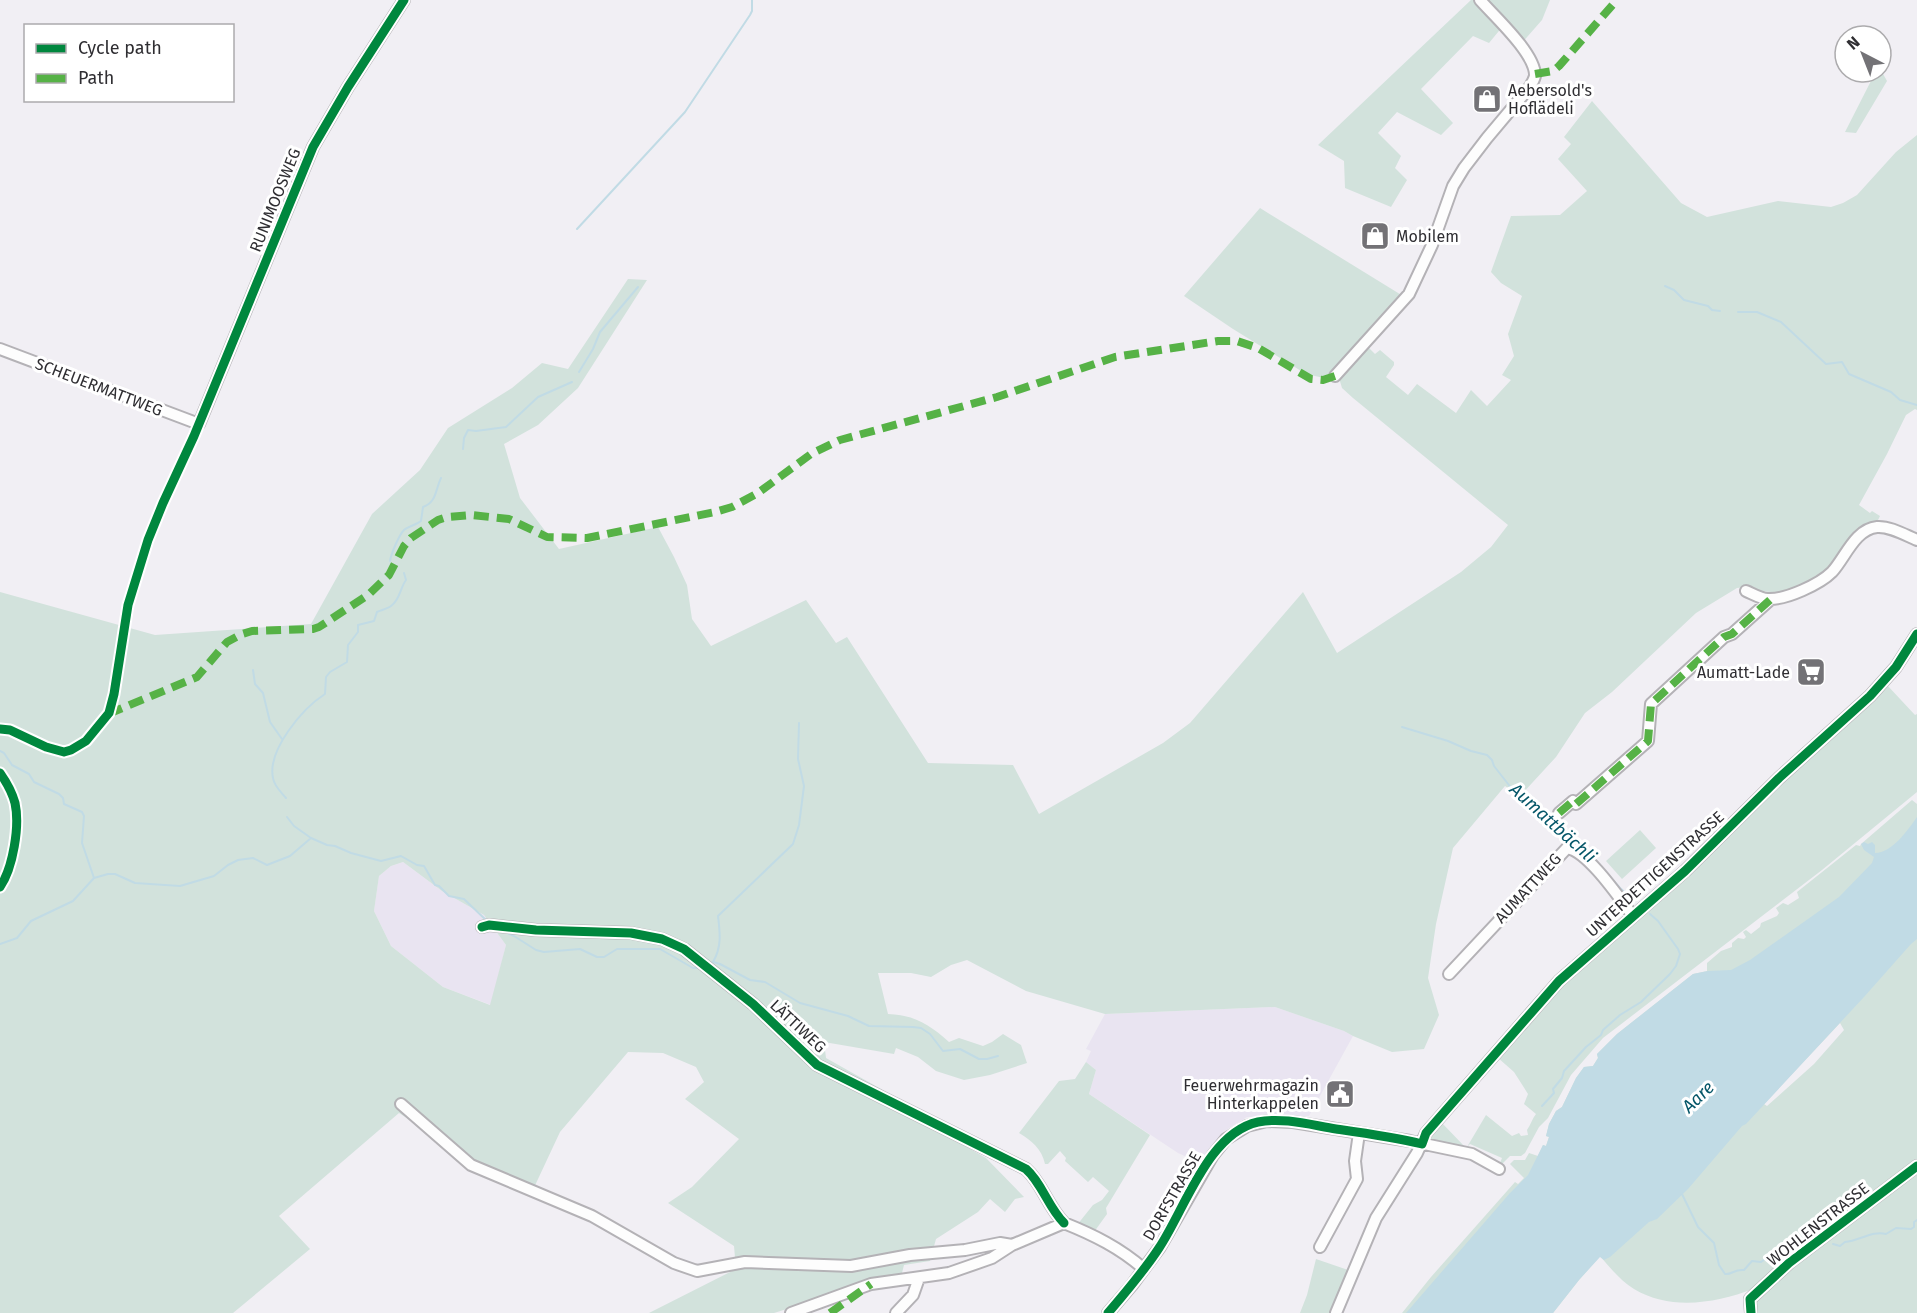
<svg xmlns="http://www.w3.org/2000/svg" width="1917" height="1313" font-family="'Fira Sans',sans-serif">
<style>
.built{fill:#e9e4f1}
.green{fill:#d2e2dc;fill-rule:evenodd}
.water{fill:#c1dbe5}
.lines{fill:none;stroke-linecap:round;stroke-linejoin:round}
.stream{stroke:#c1dbe5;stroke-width:2}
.minor-casing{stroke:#b4b2b6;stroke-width:14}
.minor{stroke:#fdfdfd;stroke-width:10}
.quiet{stroke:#56b246;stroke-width:8;stroke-dasharray:15 8;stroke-linecap:butt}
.cycleway-casing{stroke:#fff;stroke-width:13}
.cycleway{stroke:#00873e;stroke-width:9}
.labels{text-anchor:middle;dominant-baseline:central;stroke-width:6;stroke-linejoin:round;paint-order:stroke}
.poi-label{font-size:16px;fill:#2f2e32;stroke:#fff;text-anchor:start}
.street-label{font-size:16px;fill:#2f2e32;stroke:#fff}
.water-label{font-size:18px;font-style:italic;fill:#065769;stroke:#fff}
</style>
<rect width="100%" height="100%" fill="#f1eff4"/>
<path class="built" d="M403,862L442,891L484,915L506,945L491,1005L443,987L391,946L374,911L379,876L391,866Z
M1275,1007L1344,1031L1353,1036L1309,1116L1247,1117L1223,1132L1202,1164L1178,1153L1089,1094L1096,1070L1086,1062L1091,1051L1086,1049L1105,1014Z"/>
<path class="green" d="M1471,0H1550L1542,20L1520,45L1503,26L1489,43L1473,36L1421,89L1453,123L1441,135L1397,112L1378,133L1401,156L1395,168L1407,180L1391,207L1345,188L1344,161L1318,145Z
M1882,72L1887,81L1856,133L1845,132L1874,75Z
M1592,101L1681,203L1707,217L1778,201L1831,207L1843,203L1857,195L1896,152L1917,135V410L1915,409L1906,415L1887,454L1859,505L1870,513L1872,511L1880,516L1877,522L1822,578L1780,593L1751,590L1746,587L1737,588L1696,613L1612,692L1585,713L1556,757L1520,796L1505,786L1453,848L1436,924L1428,978L1439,1015L1424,1049L1392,1052L1353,1036L1344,1031L1275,1007L1105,1014L1026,991L967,960L951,965L931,977L911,973H878L888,1014C914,1015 929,1024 949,1042L959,1038L983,1046L992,1042L1003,1034L1021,1045L1027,1063L990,1075L964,1080L936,1071L918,1057L896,1048L894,1054L824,1042L826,1058L881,1089L923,1122L986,1158L1024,1197L1015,1199L1005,1212L990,1199L978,1212L936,1239L930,1261L904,1265L902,1273L774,1313H649L736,1269L734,1246L668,1203L692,1187L739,1139L685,1099L704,1082L696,1067L663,1053L628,1052L560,1132L531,1194L466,1157L399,1113L279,1216L310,1249L233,1313H0V592L155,635L311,624L372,514L420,470L448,428L512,388L542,363L568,369L628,279L647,280L578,388L538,425L504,444L520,498L559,549L658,527L674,557L687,585L692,619L711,646L806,600L836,643L847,637L928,763L1013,765L1039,814L1163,743L1190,723L1303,592L1337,653L1461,572L1491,547L1508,525L1353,398L1342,388L1339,378L1368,347L1375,354L1380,350L1394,362V365L1386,377L1408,395L1417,384L1456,413L1471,390L1487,406L1511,380L1502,375L1514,356L1508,334L1522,296L1501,283L1491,272L1511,216L1560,215L1587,191L1558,159L1571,144L1564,137ZM403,862L442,891L484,915L506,945L490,1005L443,987L391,946L374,911L379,876L391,866Z
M1260,208L1403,296L1330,376L1324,378L1306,374L1233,329L1184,296Z
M1887,685L1915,715L1917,714V792L1822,870L1603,1038L1571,1075L1548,1118L1539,1127L1525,1153L1521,1156H1510L1503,1163H1500L1502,1158L1470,1144L1467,1147L1486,1115L1512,1136L1519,1133L1521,1136L1528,1135L1527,1130C1531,1124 1532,1119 1536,1114L1524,1104L1528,1094L1514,1072L1497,1057L1561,985Z
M1912,800L1917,804V1313H1756L1753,1289C1716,1303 1671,1311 1634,1289C1621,1281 1610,1268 1600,1256L1579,1280L1553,1313H1402L1431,1277L1515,1182L1518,1184L1524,1178L1510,1164L1514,1160H1525L1529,1153L1538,1156L1543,1145L1546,1146L1549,1137L1546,1136L1549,1124L1556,1111L1562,1107L1576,1078L1584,1067L1593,1066L1598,1058L1597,1054L1617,1034L1693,974L1707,971V963L1721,951L1732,947V943L1738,938L1744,939L1746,937L1743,932L1746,930L1751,934L1760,927L1761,923L1777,916L1779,913L1776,908L1783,903L1788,905L1799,898L1797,892L1856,845L1860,846L1861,844ZM1840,1023L1844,1030L1814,1064L1767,1106L1764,1104Z
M1640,830L1656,848L1622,879L1606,861Z
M1086,1062L1096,1070L1089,1094L1150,1135L1106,1208L1107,1214L1094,1232L1077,1225L1093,1205L1102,1200L1109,1191L1093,1177L1088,1182L1065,1161L1066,1158L1060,1151L1048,1164H1045C1042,1149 1031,1140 1019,1133L1059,1081L1075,1079Z
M1441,1122L1466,1148L1432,1142L1430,1135Z
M1316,1259L1351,1271L1334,1313H1300L1307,1295Z"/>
<path class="water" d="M1917,817V939L1911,944L1864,997L1746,1124L1742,1126L1688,1189L1657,1219L1649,1222L1610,1257L1604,1260L1600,1257L1579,1280L1553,1313H1406L1510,1193L1528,1175L1543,1145L1546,1146L1549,1137L1546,1136L1549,1124L1556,1111L1562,1107L1576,1078L1584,1067L1593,1066L1598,1058L1597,1054L1617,1034L1693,974L1708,971L1731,970L1750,960L1839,897L1872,863L1874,857L1864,850L1861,844L1864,842L1868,844L1872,842L1875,845V853C1892,853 1908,830 1917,817Z"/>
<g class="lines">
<path class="stream" d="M577,229L685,112L750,15L752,11V0
M1665,286L1674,290L1684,300L1708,306L1712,310L1720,311
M1738,312H1757L1781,322L1826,364L1842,362L1849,374L1891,392L1900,400L1917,405
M579,372L593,349L600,332L638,287
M463,449L464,438L468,430L476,431L506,427L538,397L572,382
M390,561C391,554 399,535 404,530C409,526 416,525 421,521L423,507C437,502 435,490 441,478
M253,670L255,684L263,693L270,722L282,739
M1402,727L1448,741L1471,751L1487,755L1492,760L1494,766L1512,789L1525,796L1586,853
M0,751L4,753L12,765L29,774L34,782L59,794L63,798L64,804L82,812L84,816L82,843L94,878L108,874H115L135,883L180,886L214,876L228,865L238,860L253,858L267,865L290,856L311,838
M286,798C281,792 274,786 273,778C267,750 303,708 325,694L326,677L330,672L347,662L348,645L358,632V625L374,621L377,612C381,610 387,609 391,606C400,600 400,588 406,580L404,573
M287,817L294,826L311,838L327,845L335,846L351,853L381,861L401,856L417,865L424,866L435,885L439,886L449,896L464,899L488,922
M1601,867L1620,888L1634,901
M505,932L514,936L536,950L544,952L580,949L597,957H604L617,949H660L693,968H701
M0,944L17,938L31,921L73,901L94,878
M713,962C722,947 720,932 718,916L793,844L799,825L804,786L798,759L799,723
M709,964L713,962L720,964L750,980L765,982L800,1003L848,1016L869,1026L913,1027L921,1028L930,1034L943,1051L960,1049L979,1059H987L998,1056
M1542,1106L1554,1093L1553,1089L1562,1078L1564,1071L1586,1047L1601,1035L1603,1030L1620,1015L1641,1002L1670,974L1676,966L1680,954L1678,949L1658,921L1650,914
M1681,1192L1698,1227L1714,1243L1719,1265L1725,1274C1732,1275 1734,1269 1744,1270L1752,1261L1761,1262C1777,1249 1798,1246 1815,1234
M1833,1244L1840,1246L1845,1242C1859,1241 1873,1230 1886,1234L1896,1228L1911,1229L1914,1227V1222L1917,1220"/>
<g class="minor-casing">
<path id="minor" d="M0,349L199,424L313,147L348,87L404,0
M1335,376L1409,294L1432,245L1453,186L1464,168L1487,138L1529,88C1531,85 1534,80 1535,76C1536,54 1494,16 1480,0
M1746,591C1753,594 1761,599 1768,599C1786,600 1820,584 1832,572C1845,558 1855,529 1877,527C1890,526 1905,535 1917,540
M1559,813L1573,801L1576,804L1648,741L1651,704L1724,637L1732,634L1770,600
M482,927L489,925L536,930L631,933L662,939L684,949L753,1004L817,1065L1026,1169C1042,1183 1048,1207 1064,1223
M1449,974L1567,848C1588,851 1620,899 1633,916
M401,1104L471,1165L592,1216L674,1263L697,1271L745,1262L851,1266L910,1255L965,1250L1000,1243L1012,1245
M1320,1247L1357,1179L1355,1161L1359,1133
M791,1313L871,1284L949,1273L992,1258L1012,1245L1064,1223C1094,1235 1120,1248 1144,1269
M896,1313L913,1295L919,1278
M1108,1313L1132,1285L1160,1247L1213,1155L1226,1139L1247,1126L1267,1121L1293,1122L1410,1141L1472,1154L1499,1169
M1336,1313L1376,1218L1417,1153L1426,1133L1559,981L1685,871L1779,778L1870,696L1896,667L1917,634
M1751,1313L1750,1299L1789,1263L1917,1166"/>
</g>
<use href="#minor" class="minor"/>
<path class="quiet" d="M1535,74L1553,71L1559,66L1617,0
M108,714L197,677L227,642L242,634L252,631L313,629L319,627L368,595L389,575L404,546L411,538L438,520L447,517L471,515L509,519L547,537L587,538L715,512L732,507L758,493L811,454L840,440L997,397L1115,357L1218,341H1237L1258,348L1311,379L1323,380L1335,376
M1559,813L1573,801L1576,804L1648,741L1651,704L1724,637L1732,634L1770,600
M830,1313L871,1284"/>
<g class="cycleway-casing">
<path id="cycleway" d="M0,729L10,730L46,747L64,752L71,750L86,741L109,713L114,694L128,605L148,540L163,503L194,436L313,147L348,87L404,0
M0,773C7,783 12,792 15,803C20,826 13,868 0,887
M482,927L489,925L536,930L631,933L662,939L684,949L753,1004L817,1065L1026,1169C1042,1183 1048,1207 1064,1223
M1108,1313C1126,1292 1144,1271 1159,1248C1185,1209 1208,1133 1258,1122C1283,1117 1311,1125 1336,1129C1364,1133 1393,1137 1422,1144L1426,1133L1559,981L1685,871L1779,778L1870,696L1896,667L1917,634
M1751,1313L1750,1299L1789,1263L1917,1166"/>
</g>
<use href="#cycleway" class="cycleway"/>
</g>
<defs>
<g id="shop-square" transform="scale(1.5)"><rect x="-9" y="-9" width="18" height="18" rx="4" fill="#737276" stroke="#fff"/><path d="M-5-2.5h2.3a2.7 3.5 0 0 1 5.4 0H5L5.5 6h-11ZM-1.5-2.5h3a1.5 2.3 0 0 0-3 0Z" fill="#fff"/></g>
<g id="supermarket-square" transform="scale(1.5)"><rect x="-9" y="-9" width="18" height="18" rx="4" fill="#737276" stroke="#fff"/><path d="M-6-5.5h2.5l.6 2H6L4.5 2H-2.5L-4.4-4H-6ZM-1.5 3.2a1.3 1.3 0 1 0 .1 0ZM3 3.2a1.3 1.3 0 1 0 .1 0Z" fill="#fff"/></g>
<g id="civic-square" transform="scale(1.5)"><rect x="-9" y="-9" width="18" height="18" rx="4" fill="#737276" stroke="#fff"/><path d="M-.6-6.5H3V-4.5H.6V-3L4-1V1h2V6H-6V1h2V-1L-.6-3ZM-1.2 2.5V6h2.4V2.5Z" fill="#fff"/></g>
</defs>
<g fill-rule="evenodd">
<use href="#shop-square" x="1487" y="99"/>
<use href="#shop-square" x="1375" y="236"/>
<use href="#supermarket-square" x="1811" y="672"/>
<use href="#civic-square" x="1340" y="1094"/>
</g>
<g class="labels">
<g class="poi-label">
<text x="1508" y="90">Aebersold's<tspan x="1508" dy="18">Hoflädeli</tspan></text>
<text x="1396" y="236">Mobilem</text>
<text x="1790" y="672" text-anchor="end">Aumatt-Lade</text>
<text x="1319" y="1085" text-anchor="end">Feuerwehrmagazin<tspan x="1319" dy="18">Hinterkappelen</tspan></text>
</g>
<g class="street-label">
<text transform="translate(275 200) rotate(-68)">RUNIMOOSWEG</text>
<text transform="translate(99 387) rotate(21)">SCHEUERMATTWEG</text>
<text transform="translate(1655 874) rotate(-42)">UNTERDETTIGENSTRASSE</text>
<text transform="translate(1528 888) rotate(-47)">AUMATTWEG</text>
<text transform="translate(798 1026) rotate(43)">LÄTTIWEG</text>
<text transform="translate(1172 1196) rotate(-60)">DORFSTRASSE</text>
<text transform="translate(1818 1224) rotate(-38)">WOHLENSTRASSE</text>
</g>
<g class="water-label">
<text transform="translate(1553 823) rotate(42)">Aumattbächli</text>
<text transform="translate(1698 1097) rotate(-44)">Aare</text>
</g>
</g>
<rect x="24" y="24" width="210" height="78" fill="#ffffff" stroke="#acabad" stroke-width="1.5"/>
<rect x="36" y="44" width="30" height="9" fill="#00873e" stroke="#acabad" stroke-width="1.5"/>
<text x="78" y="54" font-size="18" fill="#2f2e32">Cycle path</text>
<rect x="36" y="74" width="30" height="9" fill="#56b246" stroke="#acabad" stroke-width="1.5"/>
<text x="78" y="84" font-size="18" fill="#2f2e32">Path</text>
<g transform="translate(1863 54) rotate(318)"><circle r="28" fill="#ffffff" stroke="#acabad" stroke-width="1.5"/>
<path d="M0-4.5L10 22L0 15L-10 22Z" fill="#737276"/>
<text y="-9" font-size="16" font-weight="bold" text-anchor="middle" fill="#2f2e32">N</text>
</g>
</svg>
